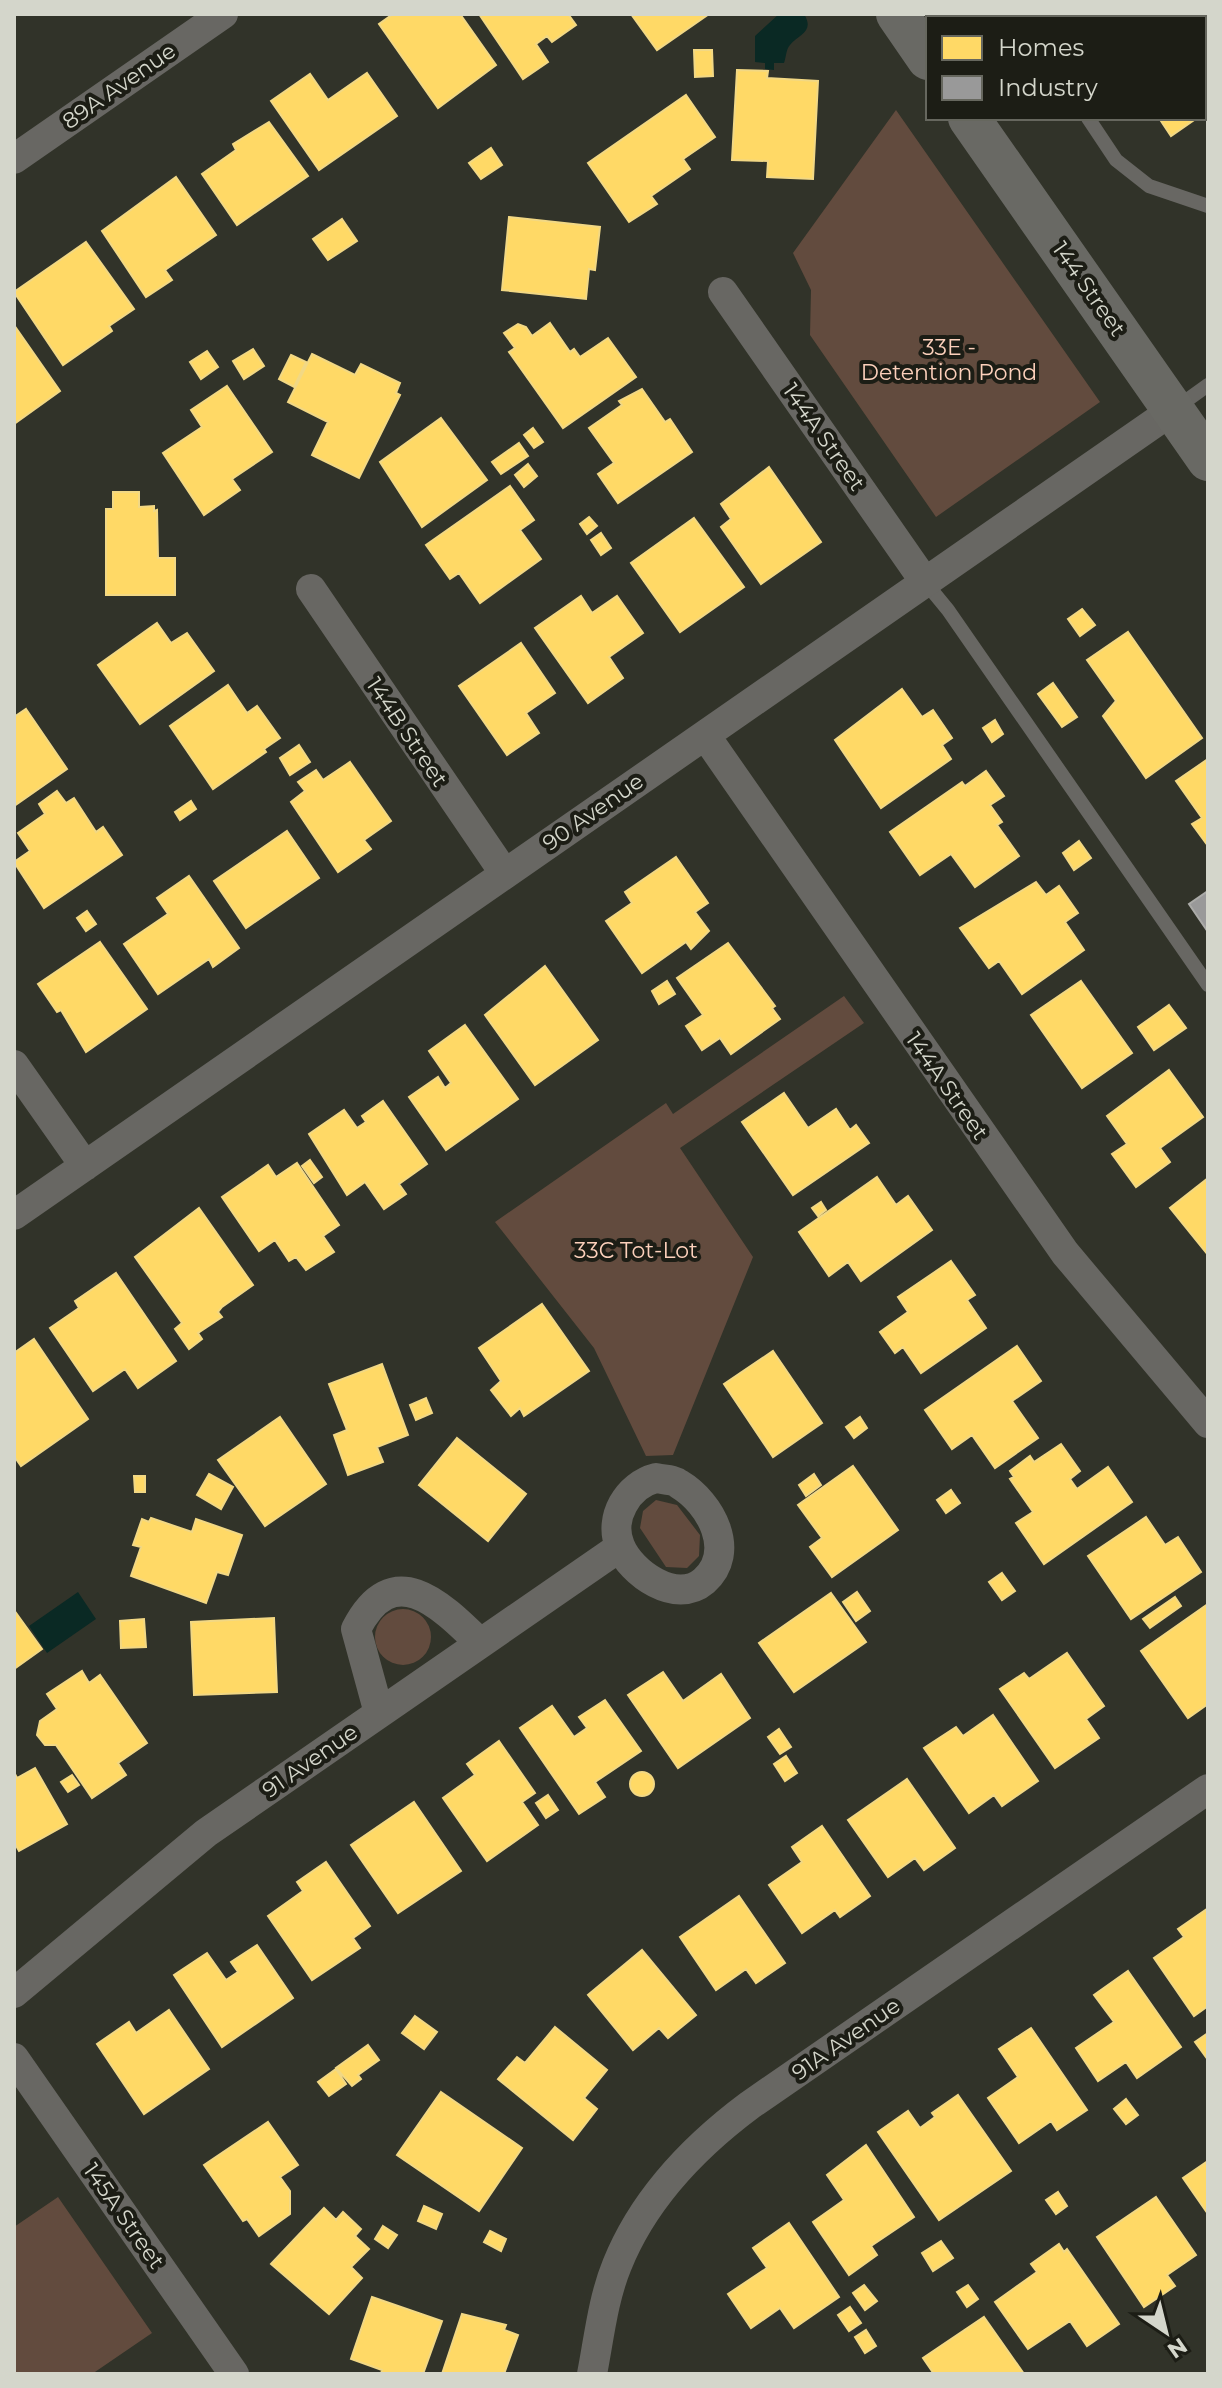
<svg xmlns="http://www.w3.org/2000/svg" width="1222" height="2388" font-family="Montserrat,sans-serif">
<style>
.green{fill:#624b3e}
.water{fill:#0a2924}
.homes{fill:#ffd966;stroke:#f2d884;stroke-width:2}
.industry{fill:#999;stroke:#ababa8;stroke-width:2}
.lines{fill:none;stroke-linecap:round;stroke-linejoin:round}
.lane{stroke:#686763;stroke-width:14}
.street{stroke:#686763;stroke-width:30}
.secondary{stroke:#696964;stroke-width:42}
.labels{text-anchor:middle;dominant-baseline:central;stroke-width:8;stroke-linejoin:round;paint-order:stroke}
.street-label{font-size:22px;fill:#d4d6cb;stroke:#1c1d15}
.park-label{font-size:22px;fill:#fcd0bb;stroke:#1c1d15}
</style>
<rect width="100%" height="100%" fill="#313329"/>
<path class="green" d="M896,110L1100,402L936,517L810,335L811,290L793,253Z
M844,996L864,1023L680,1148L753,1257L673,1455L646,1456L594,1348L495,1222L666,1103L673,1114Z
M656,1500L677,1505L700,1535L699,1556L687,1568L666,1567L640,1528L643,1511Z
M375 1637a28 28 0 1 1 56 0a28 28 0 1 1-56 0Z
M58,2197L152,2333L92,2374H14V2227Z"/>
<path class="water" d="M779,14H804C815,32 799,34 790,45C786,49 786,58 784,63H774V70L765,69V63L755,62V36Z
M78,1592L96,1619L47,1653L29,1626Z"/>
<path class="homes" d="M393,14H460L496,65L438,108L379,24Z
M479,14H568L576,25L552,42L547,36L536,44L548,62L523,79Z
M631,14H709L657,50Z
M694,50H712L713,76L695,77Z
M737,70L768,71L767,78L818,81L813,179L767,177L768,161L732,160Z
M1204,70L1208,76V110L1204,113Z
M367,73L397,116L319,170L271,101L310,74L328,100Z
M686,95L715,137L683,159L690,169L651,196L657,204L629,222L588,163Z
M1159,118H1197L1171,136Z
M269,122L308,176L237,225L202,174L236,150L233,144Z
M491,148L502,165L481,179L469,163Z
M176,177L216,235L165,270L172,280L146,297L102,231Z
M509,217L600,227L595,270L589,269L586,299L502,290Z
M342,219L357,241L328,260L313,239Z
M86,242L134,309L109,326L112,331L63,365L14,292Z
M550,323L570,352L574,349L580,357L608,338L636,377L563,428L509,352L515,348L504,333L518,324L526,327L532,336Z
M14,325L60,391L14,424Z
M253,349L264,366L244,379L233,361Z
M207,351L218,367L201,379L190,362Z
M312,354L355,375L361,364L400,383L396,393L400,395L359,478L312,455L328,422L288,402Z
M291,355L306,362L294,387L279,379Z
M227,386L272,452L232,479L240,490L204,515L163,453L202,427L191,410Z
M642,389L665,422L670,419L692,452L618,503L598,474L614,463L589,428L622,405L619,401Z
M441,418L487,480L422,527L380,462Z
M533,428L543,442L534,448L524,435Z
M519,443L528,456L501,474L492,462Z
M528,464L537,476L524,487L515,475Z
M769,467L821,542L761,584L721,527L731,519L721,504Z
M510,486L534,520L520,530L541,559L480,603L459,573L450,579L426,545Z
M113,492H139V507L154,506V511L157,510L158,558H175V595H106V509H113Z
M589,517L597,526L587,534L580,524Z
M694,518L744,587L680,632L631,563Z
M601,533L611,548L601,555L591,540Z
M581,596L592,613L617,596L643,633L609,657L623,678L588,703L535,628Z
M1082,609L1095,625L1080,636L1068,619Z
M157,623L171,643L187,633L214,671L140,724L98,665Z
M1128,632L1202,738L1146,778L1103,716L1116,701L1087,660Z
M521,643L555,693L526,713L539,733L507,755L459,686Z
M1053,683L1077,717L1062,727L1038,694Z
M228,685L247,713L257,706L280,738L264,749L266,752L213,789L170,726Z
M902,689L922,717L933,710L952,738L942,745L951,759L881,808L835,740Z
M26,709L67,769L14,806V717Z
M995,720L1003,734L992,742L983,728Z
M299,745L310,762L290,775L280,758Z
M1208,759V846L1192,824L1202,818L1176,781Z
M350,762L391,821L364,840L371,849L338,872L291,802L305,791L298,782L316,770L323,780Z
M986,771L1004,796L990,805L1002,822L997,825L1019,856L975,887L951,854L920,875L890,832L962,782L965,786Z
M57,791L66,803L74,798L96,832L103,827L122,855L44,908L14,862L30,851L18,833L45,814L39,804Z
M191,801L196,809L180,820L175,812Z
M287,831L319,878L246,928L214,881Z
M1079,841L1091,858L1074,870L1063,853Z
M676,857L708,903L695,912L709,931L691,949L686,942L642,973L606,921L632,903L625,892Z
M189,876L239,948L213,967L209,959L158,994L124,944L168,914L157,898Z
M1036,882L1046,895L1059,886L1078,913L1065,922L1084,950L1022,994L999,961L989,968L960,928Z
M87,911L96,924L86,931L77,918Z
M100,942L147,1009L86,1052L61,1010L57,1012L38,984Z
M728,943L775,1006L772,1008L780,1019L731,1054L720,1038L702,1050L686,1026L703,1015L677,978Z
M545,966L598,1040L535,1085L485,1015Z
M667,981L675,994L659,1004L652,991Z
M1081,981L1132,1053L1082,1088L1031,1015Z
M1169,1005L1186,1028L1154,1050L1138,1027Z
M465,1025L518,1099L446,1150L409,1097L438,1077L445,1088L451,1083L429,1051Z
M1169,1070L1203,1117L1160,1148L1170,1162L1136,1187L1112,1154L1127,1144L1107,1116Z
M784,1093L808,1128L836,1109L850,1130L856,1125L869,1143L793,1195L742,1122Z
M383,1101L427,1164L399,1184L406,1194L384,1209L365,1182L347,1195L309,1134L344,1110L357,1128L366,1122L362,1116Z
M310,1160L322,1177L314,1183L302,1166Z
M297,1163L339,1225L323,1236L334,1252L306,1270L296,1257L289,1261L275,1240L259,1251L222,1197L268,1165L276,1177Z
M877,1177L896,1205L908,1196L932,1230L861,1281L848,1262L829,1276L799,1232Z
M1208,1178V1255L1170,1208Z
M821,1202L826,1210L818,1216L812,1208Z
M199,1208L253,1285L222,1307L218,1312L222,1317L198,1333L202,1339L189,1349L175,1329L182,1323L135,1257Z
M951,1261L975,1295L967,1300L986,1328L921,1373L903,1347L895,1353L880,1332L908,1312L898,1297Z
M116,1273L176,1361L138,1388L125,1369L93,1391L50,1328L79,1308L75,1301Z
M542,1304L589,1371L524,1416L520,1408L511,1416L491,1390L501,1381L479,1348Z
M34,1339L88,1419L21,1466L14,1456V1353Z
M1017,1346L1041,1381L1012,1401L1038,1438L995,1468L972,1435L952,1449L925,1410Z
M773,1351L822,1423L773,1457L724,1384Z
M382,1364L408,1435L377,1447L383,1462L348,1475L334,1435L347,1430L329,1384Z
M426,1398L432,1413L416,1420L410,1405Z
M280,1417L326,1484L265,1526L218,1460Z
M860,1417L867,1428L854,1438L846,1427Z
M457,1438L526,1494L488,1541L419,1485Z
M1061,1444L1080,1471L1070,1479L1077,1489L1108,1467L1132,1502L1044,1564L1016,1523L1033,1512L1010,1479L1014,1477L1010,1471L1030,1456L1034,1462Z
M853,1466L898,1530L832,1577L810,1547L822,1538L798,1505Z
M209,1474L233,1487L221,1509L197,1495Z
M814,1474L821,1485L806,1496L799,1485Z
M134,1476H145V1492H135Z
M951,1490L960,1503L946,1513L937,1500Z
M1146,1517L1165,1545L1178,1537L1201,1572L1131,1619L1088,1556Z
M151,1518L192,1532L196,1519L242,1535L228,1575L217,1572L206,1603L131,1576L141,1547L133,1545L142,1519L149,1522Z
M1002,1573L1015,1591L1002,1600L989,1582Z
M857,1592L870,1611L856,1621L843,1602Z
M831,1593L866,1642L794,1692L759,1643Z
M1175,1597L1181,1606L1150,1628L1143,1619Z
M1208,1604V1704L1188,1718L1141,1651Z
M14,1610L42,1649L14,1669Z
M274,1618L277,1692L194,1695L191,1622Z
M144,1619L146,1647L121,1648L120,1621Z
M1067,1653L1104,1706L1086,1719L1099,1738L1055,1768L1000,1689L1024,1673L1029,1679Z
M82,1671L89,1683L100,1675L147,1743L118,1763L126,1775L92,1798L56,1745H45L37,1735L40,1721L57,1709L47,1694Z
M663,1672L683,1701L721,1674L750,1718L678,1768L628,1695Z
M605,1700L641,1751L595,1782L605,1797L579,1814L520,1728L552,1706L574,1737L587,1728L579,1717Z
M993,1715L1038,1781L1002,1806L994,1795L969,1813L924,1748L956,1727L963,1736Z
M779,1729L791,1747L780,1754L768,1737Z
M499,1741L535,1793L522,1802L538,1825L487,1861L443,1798L475,1775L467,1764Z
M786,1756L797,1773L785,1781L774,1764Z
M35,1768L67,1824L19,1851L14,1842V1772L17,1778Z
M630 1784a12 12 0 1 1 24 0a12 12 0 1 1-24 0Z
M72,1775L79,1785L68,1792L61,1782Z
M907,1779L955,1848L924,1870L915,1858L888,1877L848,1820Z
M548,1795L558,1810L546,1818L536,1803Z
M414,1802L461,1871L398,1913L351,1845Z
M822,1826L870,1896L840,1917L835,1910L802,1933L769,1885L802,1862L792,1847Z
M326,1862L370,1926L353,1938L360,1948L312,1980L268,1916L303,1891L297,1882Z
M739,1896L785,1963L756,1983L746,1969L716,1990L680,1937Z
M1207,1909L1208,2006L1194,2016L1154,1958L1184,1937L1178,1929Z
M257,1945L293,1998L222,2047L174,1975L207,1953L226,1980L238,1972L231,1962Z
M642,1950L696,2015L668,2038L659,2028L633,2050L588,1995Z
M1128,1971L1181,2047L1137,2078L1126,2062L1098,2081L1076,2048L1114,2022L1094,1995Z
M169,2010L209,2069L144,2114L97,2044L129,2022L136,2033Z
M415,2016L437,2032L424,2049L402,2033Z
M555,2027L607,2070L584,2098L597,2109L573,2140L498,2079L517,2057L525,2063Z
M1031,2028L1087,2110L1057,2130L1051,2121L1019,2143L988,2098L1018,2077L999,2049Z
M1208,2033V2060L1195,2042Z
M368,2045L379,2060L358,2075L361,2079L352,2086L336,2068Z
M336,2069L346,2084L329,2096L318,2082Z
M441,2092L522,2148L479,2211L397,2155Z
M958,2095L1011,2171L939,2220L878,2132L908,2111L920,2128L935,2117L932,2113Z
M1126,2099L1138,2115L1126,2124L1114,2109Z
M268,2122L298,2165L280,2177L290,2191V2214L259,2236L247,2219L243,2221L204,2165Z
M866,2145L914,2217L871,2246L877,2255L849,2275L813,2222L844,2200L827,2175Z
M1208,2161V2214L1183,2178Z
M1058,2192L1067,2206L1056,2214L1046,2200Z
M1156,2197L1196,2255L1167,2275L1175,2286L1144,2307L1097,2237Z
M424,2206L442,2214L436,2229L418,2221Z
M324,2208L336,2220L343,2212L361,2229L355,2236L369,2249L351,2267L362,2278L329,2314L271,2264Z
M789,2223L839,2297L794,2328L780,2308L751,2328L728,2294L767,2268L753,2248Z
M383,2226L397,2235L388,2248L375,2239Z
M490,2231L506,2239L501,2251L484,2242Z
M941,2241L953,2258L933,2271L922,2253Z
M1059,2244L1064,2252L1067,2249L1119,2324L1087,2346L1070,2321L1028,2349L995,2302L1037,2272L1031,2264Z
M864,2285L877,2301L865,2310L853,2293Z
M968,2285L978,2299L967,2307L957,2292Z
M372,2297L442,2321L423,2374H381L382,2370L351,2359Z
M850,2307L861,2323L849,2331L838,2315Z
M462,2314L506,2325L504,2330L518,2335L504,2374H442Z
M984,2317L1024,2374H934L923,2358Z
M866,2330L876,2346L865,2353L855,2337Z"/>
<path class="industry" d="M1208,891V932L1189,904Z"/>
<g class="lines">
<path class="lane" d="M1034,18L1035,14
M1088,118L1116,160L1149,186L1208,206
M1176,408L1208,385
M925,582L948,610L1208,985"/>
<path class="street" d="M14,159L223,14
M723,292L925,582
M311,589L505,874
M705,735L1065,1253L1208,1423
M14,1065L85,1166
M14,1215L1173,410
M656,1478C664,1480 673,1479 679,1484C711,1503 737,1552 704,1581C676,1605 631,1573 620,1546C608,1518 628,1485 656,1478Z
M379,1713L356,1629C393,1557 440,1604 480,1643
M14,1993L206,1833L620,1547
M14,2058L234,2374
M592,2374C599,2338 603,2299 617,2265C643,2200 695,2146 750,2105L1208,1789"/>
<path class="secondary" d="M897,14L928,59
M969,118L1208,460"/>
</g>
<g class="labels">
<g class="street-label">
<text transform="translate(119 86) rotate(-35)">89A Avenue</text>
<text transform="translate(1089 289) rotate(55)">144 Street</text>
<text transform="translate(824 437) rotate(55)">144A Street</text>
<text transform="translate(407 732) rotate(56)">144B Street</text>
<text transform="translate(593 812) rotate(-35)">90 Avenue</text>
<text transform="translate(947 1086) rotate(55)">144A Street</text>
<text transform="translate(310 1761) rotate(-35)">91 Avenue</text>
<text transform="translate(846 2039) rotate(-35)">91A Avenue</text>
<text transform="translate(124 2216) rotate(55)">145A Street</text>
</g>
<g class="park-label">
<text x="949" y="347">33E -<tspan x="949" dy="25">Detention Pond</tspan></text>
<text x="636" y="1250">33C Tot-Lot</text>
</g>
</g>
<rect width="1222" height="2388" fill="none" stroke="#d4d6cb" stroke-width="32"/>
<rect x="926" y="16" width="280" height="104" fill="#1c1d15" stroke="#66675e" stroke-width="2"/>
<rect x="942" y="36" width="40" height="24" fill="#ffd966" stroke="#66675e" stroke-width="2"/>
<text x="998" y="56" font-size="24" fill="#d4d6cb">Homes</text>
<rect x="942" y="76" width="40" height="24" fill="#999999" stroke="#66675e" stroke-width="2"/>
<text x="998" y="96" font-size="24" fill="#d4d6cb">Industry</text>
<g transform="translate(1166 2332) rotate(145)" stroke="#1c1d15" stroke-width="6" paint-order="stroke">
<path d="M0-6L14 30L0 20L-14 30Z" fill="#d4d6cb"/>
<text y="-12" font-size="22" font-weight="bold" text-anchor="middle" fill="#d4d6cb">N</text>
</g>
</svg>
